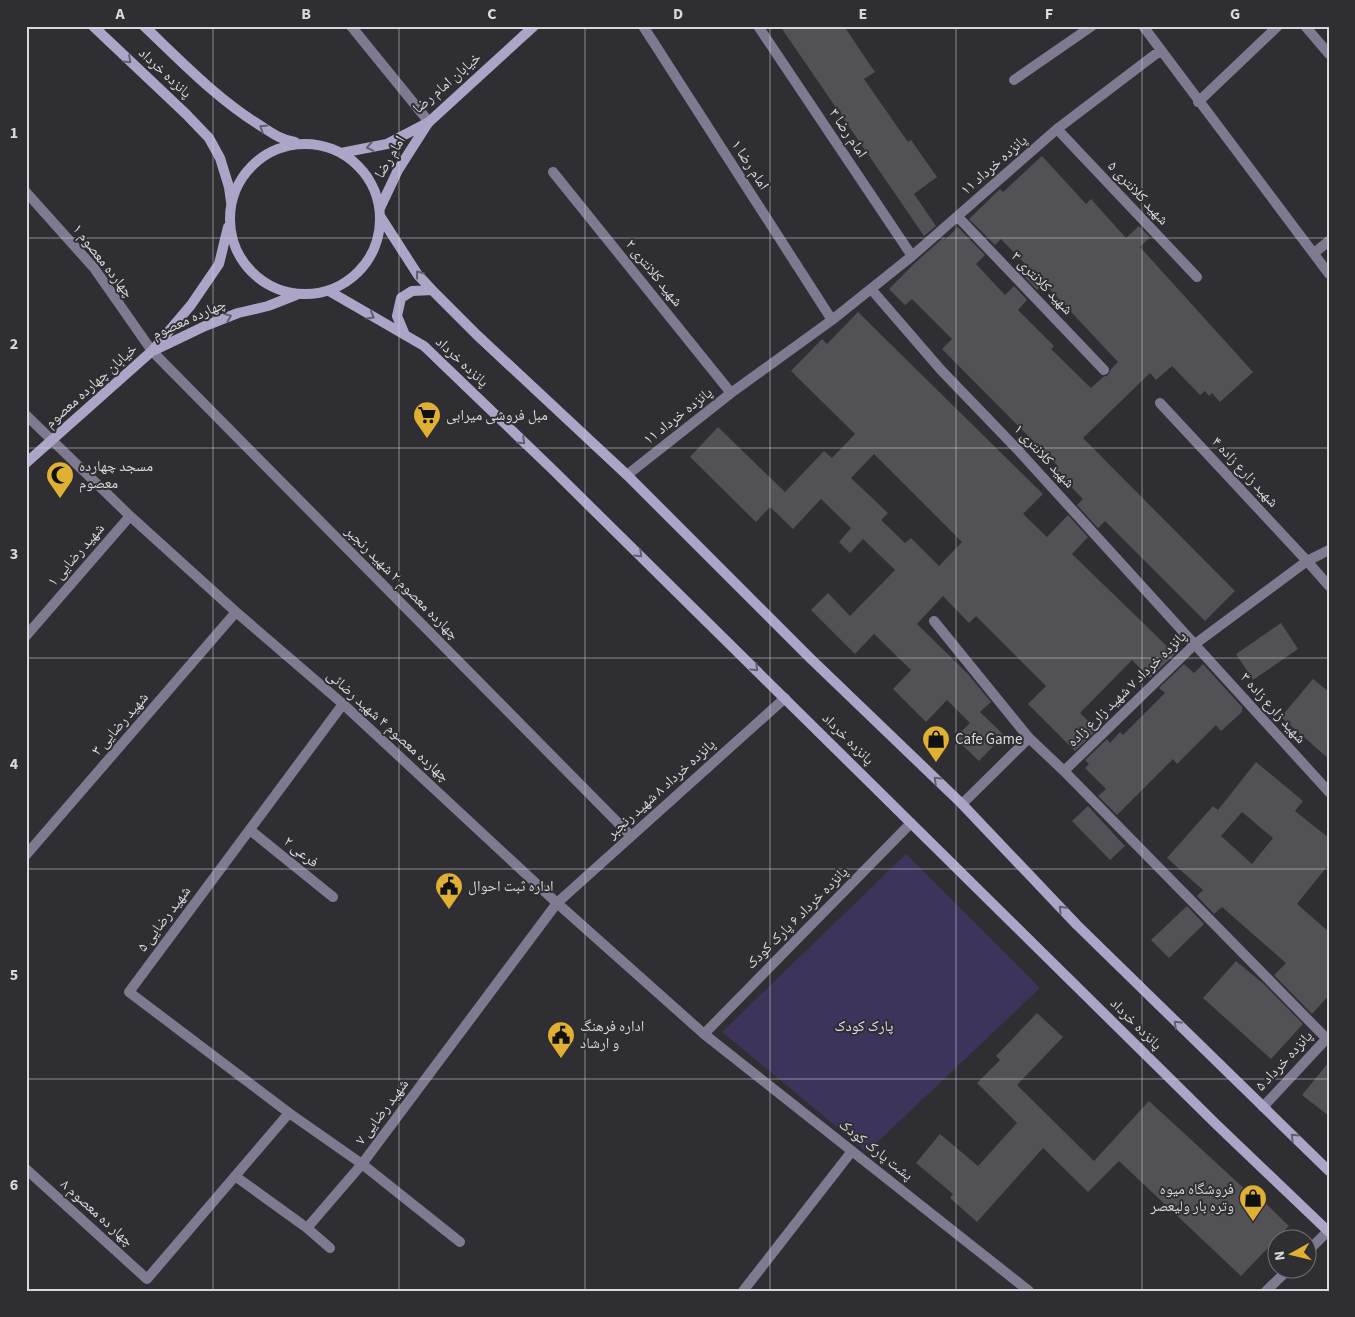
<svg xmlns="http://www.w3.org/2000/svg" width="1355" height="1317" font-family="'Source Sans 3','Noto Naskh Arabic',sans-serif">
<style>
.green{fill:#3e335a}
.building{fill:#525155;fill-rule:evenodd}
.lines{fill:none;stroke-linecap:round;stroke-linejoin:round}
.street{stroke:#7f7a90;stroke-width:10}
.secondary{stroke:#ada5c8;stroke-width:10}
.oneway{stroke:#615e6e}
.grid{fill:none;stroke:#d9d8da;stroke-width:1;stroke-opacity:0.55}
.labels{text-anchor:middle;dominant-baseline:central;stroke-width:4;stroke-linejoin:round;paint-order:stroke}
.street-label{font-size:15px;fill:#d9d8da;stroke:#2f2e32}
.poi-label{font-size:15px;fill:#d9d8da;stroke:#2f2e32;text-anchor:start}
.park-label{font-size:15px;fill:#e5defd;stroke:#2f2e32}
.neatline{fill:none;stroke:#d9d8da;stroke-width:2}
.grid-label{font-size:16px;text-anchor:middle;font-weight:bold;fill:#d9d8da}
</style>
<rect width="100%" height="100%" fill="#2f2e32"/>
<path class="green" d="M906,854L1040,988L867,1152L722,1032Z"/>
<path class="building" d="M780,26H844L852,38L875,72L864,79L908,142L911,140L937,177L914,194L936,226L924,236Z
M1042,156L1086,204L1091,199L1126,238L1139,226L1150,237L1140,247L1253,372L1220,402L1212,393L1209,396L1205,391L1200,395L1172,366L1156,380L1150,373L1083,438L1235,591L1205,621L1105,521L1098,528L1077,505L1083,499L1054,469L1057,465L942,349L952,339L912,299L905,305L889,289L917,261L944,237L945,240L958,227L985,255L976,264L1005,295L1014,286L1027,300L1018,310L1054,346L1051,349L1091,388L1103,377L1108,375L1111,369L1118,362L1044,283L1037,290L1024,276L1030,269L1001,239L995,245L969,219L1000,189L1003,192Z
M858,312L1043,494L1023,514L1047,537L1068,515L1088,537L1072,554L1175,654L1150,678L1132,660L1080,713L1097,730L1075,751L1028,704L1046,686L976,616L969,623L943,596L917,624L968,674L991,702L980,712L1004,735L979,761L955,738L970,723L947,700L926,722L893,689L911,670L874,634L855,654L811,610L828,593L850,616L895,570L863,539L850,553L839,542L851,528L821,499L793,529L770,507L756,522L690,457L718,427L785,492L824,451L832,458L855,434L791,371L822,339L827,344ZM874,454L962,542L939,566L911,538L905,543L881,520L888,513L851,478Z
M1281,623L1298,649L1253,680L1236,654Z
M1184,664L1194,673L1203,664L1242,707V712L1221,731L1216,725L1177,764L1173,759L1117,815L1098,796L1106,789L1085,768L1089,764L1085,760L1107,739L1110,743L1120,732L1123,735L1165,693L1159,688Z
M1313,679L1329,692V759L1281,717Z
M1256,762L1303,801L1295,811L1329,838V864L1297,904L1329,932V995L1312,1014L1274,975L1286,963L1222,907L1214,914L1197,896L1203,890L1167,858L1213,806L1218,810ZM1242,812L1273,838L1252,864L1221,836Z
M1088,806L1125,846L1110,860L1072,821Z
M1187,906L1204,924L1169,958L1151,940Z
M1236,961L1265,985L1303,1024L1271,1059L1203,998Z
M1037,1013L1063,1037L1017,1085L1094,1161L1149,1101L1249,1193L1252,1190L1289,1226L1241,1276L1119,1161L1088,1192L1043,1148L977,1222L950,1198L953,1194L916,1163L940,1134L978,1166L1017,1123L977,1083L1000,1060L996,1056Z
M1329,1062V1116L1302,1095Z"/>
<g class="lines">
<path class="street" d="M351,26L429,122
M643,26L832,320
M758,26L912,256
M1143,26L1161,50
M1305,26L1329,54
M1014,80L1092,26
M1198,102L1278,26
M1057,129L1197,277
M553,172L731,393
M26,192L94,268L152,351L631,836
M958,217L1104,370
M1314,253L1329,241
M871,289L941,370L1017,449L1329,792
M1160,403L1307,561L1329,586
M26,415L130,516L236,612L343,704L557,903L704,1034L1029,1291
M627,475L731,393L832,320L912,256L1057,129L1161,50L1329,274
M934,621L1029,738
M26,636L130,516
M1064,771L1326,1038
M962,804L1029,738L1064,771L1195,644L1307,561L1329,550
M250,830L333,897
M26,855L236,612
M704,1034L911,823
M1263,1107L1329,1036
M289,1113L129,992L343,704
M26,1169L147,1279L289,1113L362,1164L557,903L785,698
M235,1176L307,1228L362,1164L460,1242
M307,1228L330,1248
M1308,1251L1328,1231
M743,1291L852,1151
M1266,1291L1288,1270"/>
<path class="secondary" d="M93,26L186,114L209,138L220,158L229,187L231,202
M144,26C181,61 217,99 261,126C272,133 281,140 295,142
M230 219a75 75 0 1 1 150 0a75 75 0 1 1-150 0Z
M341,153L387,144L429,122L534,26
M380,208L398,170L428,123
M380,216L418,275L432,290L477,335L627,475L810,658L962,804L1077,925L1329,1171
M329,291L424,346L551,468L1218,1126L1329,1232
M405,335L397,316L401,298L412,291L432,290
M155,350L205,326L238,313L268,306L296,295
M26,463L152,351L191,305L219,264L228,227"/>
</g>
<defs><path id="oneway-chevron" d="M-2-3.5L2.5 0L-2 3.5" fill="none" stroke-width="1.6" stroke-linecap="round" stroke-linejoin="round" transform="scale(1.25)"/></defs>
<g class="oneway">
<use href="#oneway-chevron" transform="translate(128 60) rotate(43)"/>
<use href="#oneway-chevron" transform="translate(263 128) rotate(-148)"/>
<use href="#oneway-chevron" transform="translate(370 147) rotate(169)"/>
<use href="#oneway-chevron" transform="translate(419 274) rotate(-128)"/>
<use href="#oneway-chevron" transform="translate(371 316) rotate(30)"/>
<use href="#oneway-chevron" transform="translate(228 317) rotate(-22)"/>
<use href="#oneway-chevron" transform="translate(522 441) rotate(44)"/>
<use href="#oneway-chevron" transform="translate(639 554) rotate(44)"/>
<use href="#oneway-chevron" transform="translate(755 668) rotate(44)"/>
<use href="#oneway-chevron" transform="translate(937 780) rotate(-136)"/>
<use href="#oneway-chevron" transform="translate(1062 909) rotate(-134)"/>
<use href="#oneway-chevron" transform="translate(1177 1024) rotate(-136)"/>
<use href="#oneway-chevron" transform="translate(1294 1137) rotate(-136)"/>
</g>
<path class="grid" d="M213,26V1291M399,26V1291M585,26V1291M770,26V1291M956,26V1291M1142,26V1291M26,238H1329M26,448H1329M26,658H1329M26,869H1329M26,1079H1329"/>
<defs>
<g id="supermarket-pin" transform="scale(1.4375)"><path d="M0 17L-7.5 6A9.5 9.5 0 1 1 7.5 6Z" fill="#e0b034" stroke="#2f2e32"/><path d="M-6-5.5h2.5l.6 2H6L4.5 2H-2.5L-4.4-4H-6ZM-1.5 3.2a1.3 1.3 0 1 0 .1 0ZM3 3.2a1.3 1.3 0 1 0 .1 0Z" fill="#111"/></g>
<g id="mosque-pin" transform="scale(1.4375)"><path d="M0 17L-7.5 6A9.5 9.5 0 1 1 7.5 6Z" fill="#e0b034" stroke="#2f2e32"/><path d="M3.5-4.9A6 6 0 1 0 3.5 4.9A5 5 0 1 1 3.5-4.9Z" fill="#111"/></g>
<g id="shop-pin" transform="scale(1.4375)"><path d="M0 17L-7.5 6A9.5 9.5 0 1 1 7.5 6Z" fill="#e0b034" stroke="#2f2e32"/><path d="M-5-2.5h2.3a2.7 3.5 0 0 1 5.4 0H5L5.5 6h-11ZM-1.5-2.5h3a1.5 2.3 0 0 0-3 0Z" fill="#111"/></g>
<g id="civic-pin" transform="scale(1.4375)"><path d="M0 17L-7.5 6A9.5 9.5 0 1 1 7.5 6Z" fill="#e0b034" stroke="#2f2e32"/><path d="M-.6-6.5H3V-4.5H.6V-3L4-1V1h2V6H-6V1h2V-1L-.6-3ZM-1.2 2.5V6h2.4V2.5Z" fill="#111"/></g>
</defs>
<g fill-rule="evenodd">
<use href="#supermarket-pin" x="427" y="415"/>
<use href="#mosque-pin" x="60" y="475"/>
<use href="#shop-pin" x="936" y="739"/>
<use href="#civic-pin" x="449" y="886"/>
<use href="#civic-pin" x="561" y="1035"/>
<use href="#shop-pin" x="1253" y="1198"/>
</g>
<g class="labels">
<g class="street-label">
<text transform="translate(165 73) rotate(43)">پانزده خرداد</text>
<text transform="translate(447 83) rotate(-41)">خیابان امام رضا</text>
<text transform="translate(848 133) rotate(56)">امام رضا ۳</text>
<text transform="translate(390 157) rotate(-60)">امام رضا</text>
<text transform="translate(750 165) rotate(57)">امام رضا ۱</text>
<text transform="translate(994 165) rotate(-41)">پانزده خرداد ۱۱</text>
<text transform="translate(1138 193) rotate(47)">شهید کلانتری ۵</text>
<text transform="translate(103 261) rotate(52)">چهارده معصوم ۱</text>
<text transform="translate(654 273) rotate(51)">شهید کلانتری ۲</text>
<text transform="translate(1042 283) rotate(46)">شهید کلانتری ۳</text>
<text transform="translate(189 319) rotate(-24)">چهارده معصوم</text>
<text transform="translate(462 362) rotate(43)">پانزده خرداد</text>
<text transform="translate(91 386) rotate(-42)">خیابان چهارده معصوم</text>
<text transform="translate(678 416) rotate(-38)">پانزده خرداد ۱۱</text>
<text transform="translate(1044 456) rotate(47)">شهید کلانتری ۱</text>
<text transform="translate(1245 472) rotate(47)">شهید زارع زاده ۴</text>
<text transform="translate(76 555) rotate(-49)">شهید رضایی ۱</text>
<text transform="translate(402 583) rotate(45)">چهارده معصوم ۲ شهید رنجبر</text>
<text transform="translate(1127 689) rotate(-44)">پانزده خرداد ۷ شهید زارع زاده</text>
<text transform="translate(1273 708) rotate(48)">شهید زارع زاده ۳</text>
<text transform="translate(120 724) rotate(-49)">شهید رضایی ۳</text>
<text transform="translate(388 726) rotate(42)">چهارده معصوم ۴ شهید رضائی</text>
<text transform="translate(848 739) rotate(45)">پانزده خرداد</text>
<text transform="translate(661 789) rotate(-42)">پانزده خرداد ۸ شهید رنجبر</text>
<text transform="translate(301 852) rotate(39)">فرعی ۲</text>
<text transform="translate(797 918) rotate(-45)">پانزده خرداد ۶ پارک کودک</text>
<text transform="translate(164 919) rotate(-53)">شهید رضایی ۵</text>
<text transform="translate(1136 1024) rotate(45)">پانزده خرداد</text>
<text transform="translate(1284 1061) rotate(-47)">پانزده خرداد ۵</text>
<text transform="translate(382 1112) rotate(-53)">شهید رضایی ۷</text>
<text transform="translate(876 1150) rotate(38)">پشت پارک کودک</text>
<text transform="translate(97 1213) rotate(42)">چهار ده معصوم ۸</text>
</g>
<g class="poi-label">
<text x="446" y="415">مبل فروشی میرابی</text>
<text x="79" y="466">مسجد چهارده<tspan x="79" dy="17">معصوم</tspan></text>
<text x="955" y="739">Cafe Game</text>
<text x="468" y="886">اداره ثبت احوال</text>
<text x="580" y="1026">اداره فرهنگ<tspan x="580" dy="17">و ارشاد</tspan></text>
<text x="1234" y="1189" text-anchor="end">فروشگاه میوه<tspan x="1234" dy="17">وتره بار ولیعصر</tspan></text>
</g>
<g class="park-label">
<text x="864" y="1026">پارک کودک</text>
</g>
</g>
<rect width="1355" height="1317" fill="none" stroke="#2f2e32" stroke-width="55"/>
<g transform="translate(1292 1254) rotate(262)"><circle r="24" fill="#2f2e32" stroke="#737275"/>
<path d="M0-4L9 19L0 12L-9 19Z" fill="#e0b034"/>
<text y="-8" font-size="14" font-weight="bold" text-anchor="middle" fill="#d9d8da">N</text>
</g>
<rect x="28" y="28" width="1300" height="1262" class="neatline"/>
<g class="grid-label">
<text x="120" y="19">A</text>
<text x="306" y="19">B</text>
<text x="492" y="19">C</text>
<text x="678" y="19">D</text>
<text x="863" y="19">E</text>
<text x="1049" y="19">F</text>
<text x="1235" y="19">G</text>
<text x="14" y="138">1</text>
<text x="14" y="349">2</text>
<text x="14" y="559">3</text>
<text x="14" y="769">4</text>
<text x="14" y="980">5</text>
<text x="14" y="1190">6</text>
</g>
</svg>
